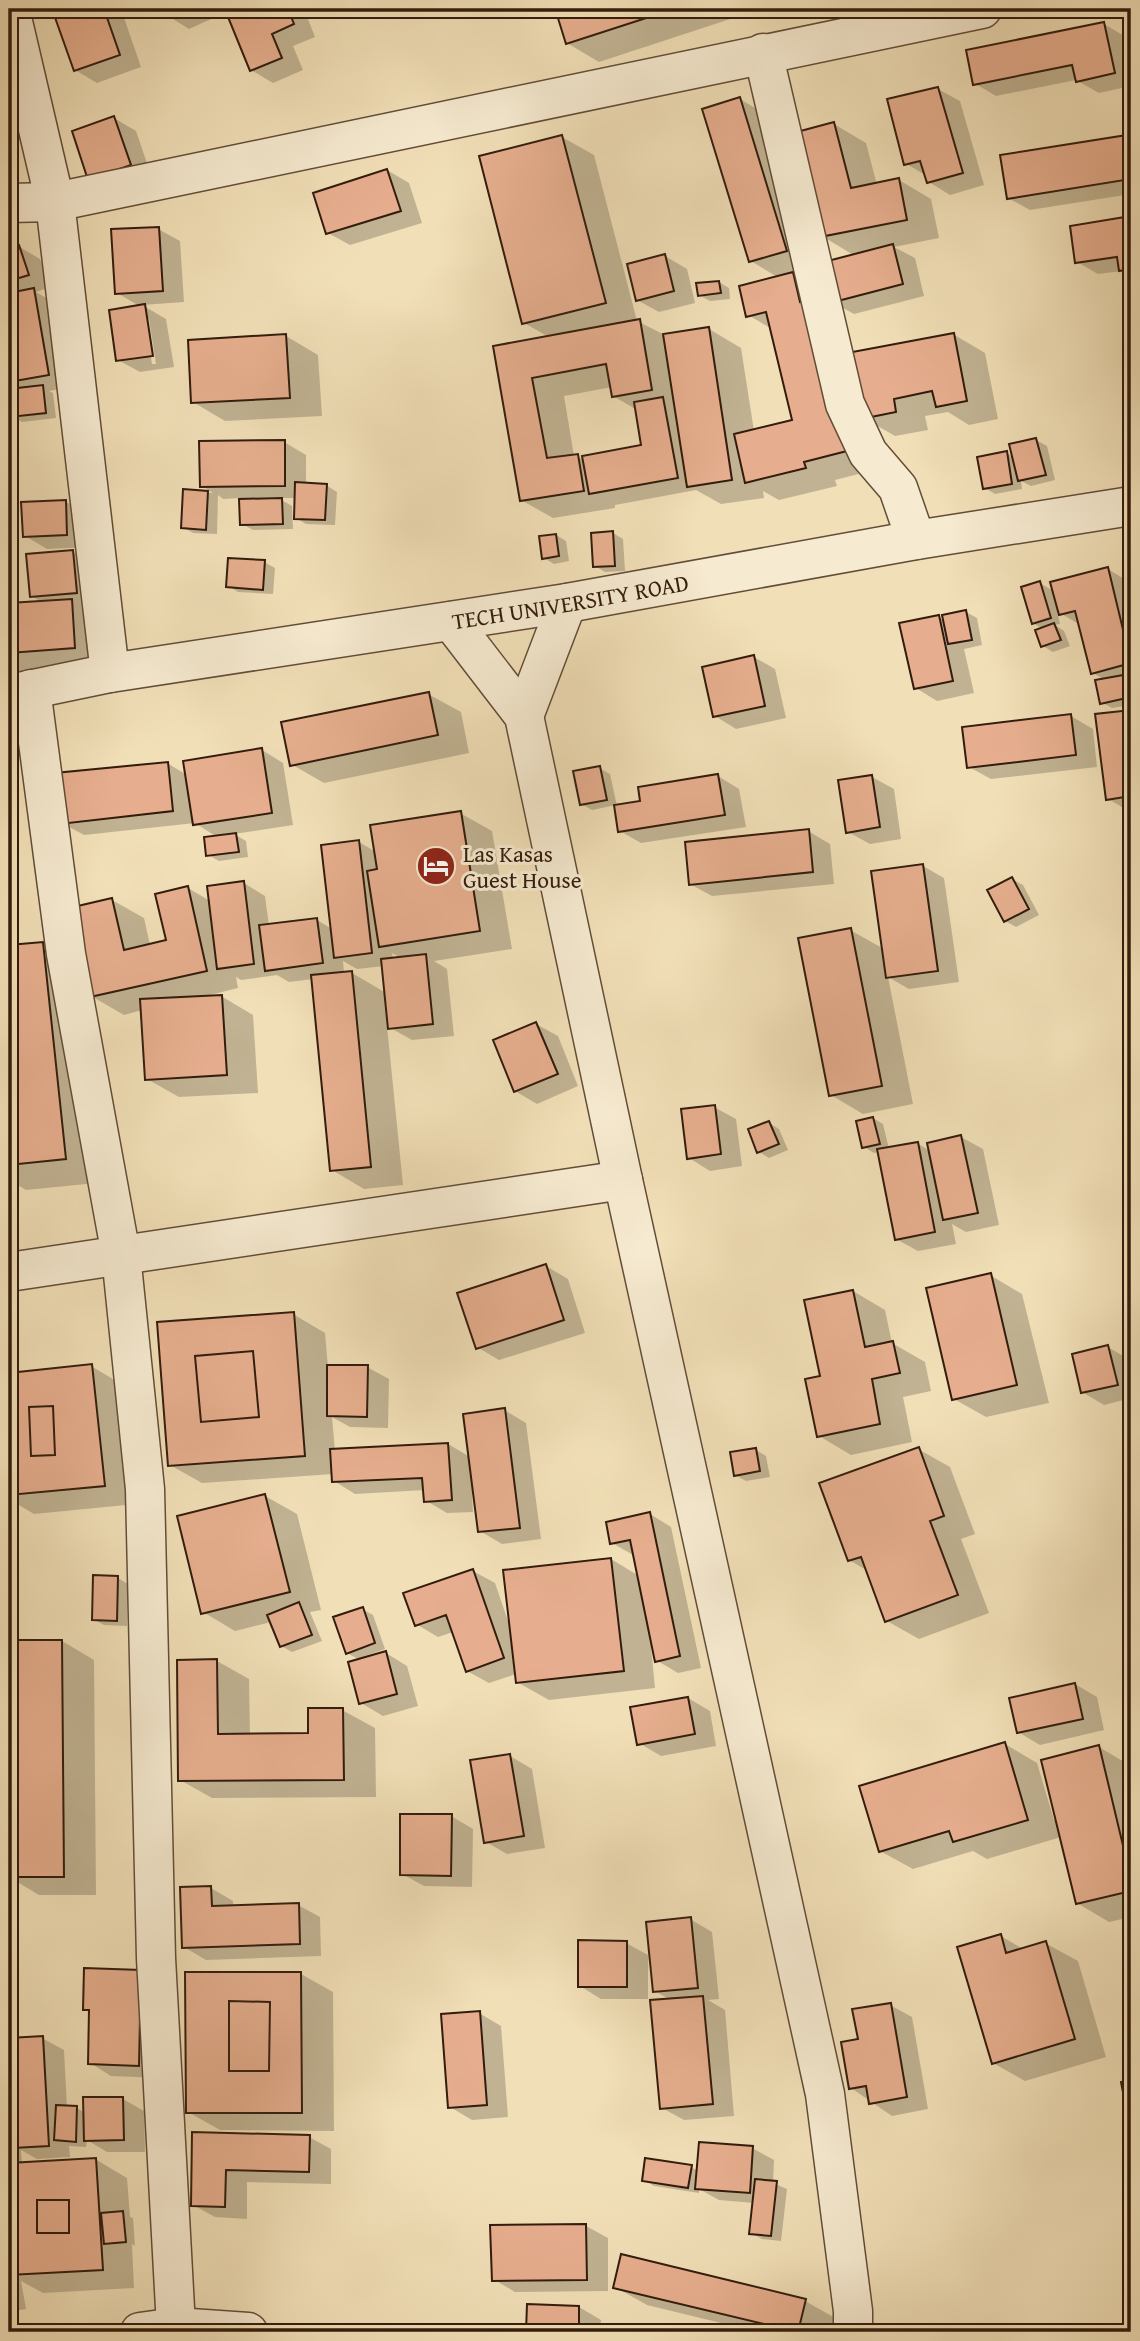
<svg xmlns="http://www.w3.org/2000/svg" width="1140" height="2341" font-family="'Gentium Book Plus',serif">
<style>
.shadow{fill:#0003;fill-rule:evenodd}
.building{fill:#e6ae8e;stroke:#331c0d;stroke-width:2;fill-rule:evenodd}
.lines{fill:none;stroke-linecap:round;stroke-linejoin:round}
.minor-casing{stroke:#624d38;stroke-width:41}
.minor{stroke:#f6ead0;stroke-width:38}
.labels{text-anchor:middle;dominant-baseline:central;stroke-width:6;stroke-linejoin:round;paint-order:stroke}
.street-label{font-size:23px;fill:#331c0d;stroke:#f6ead0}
.poi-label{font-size:23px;fill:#331c0d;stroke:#f6ead0;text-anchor:start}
</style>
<rect width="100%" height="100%" fill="#f1dfb7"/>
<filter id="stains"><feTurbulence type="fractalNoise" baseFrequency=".00286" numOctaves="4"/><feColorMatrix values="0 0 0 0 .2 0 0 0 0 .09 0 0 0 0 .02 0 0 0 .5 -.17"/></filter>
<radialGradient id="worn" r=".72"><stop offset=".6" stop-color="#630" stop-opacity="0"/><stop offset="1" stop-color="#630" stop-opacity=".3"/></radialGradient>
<path class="shadow" d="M54,9H121L141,67L97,83L75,70Z
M165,9H215L218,16L189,29L168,16Z
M253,9H304L315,37L293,46L303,70L273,83L251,70L230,18Z
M580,9H761L599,62L567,43L559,16Z
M1104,24L1126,37L1131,63V86L1099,93L1076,80L996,96L974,83Z
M938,89L960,101L984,185L950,195L929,182L927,176L905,163Z
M740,99L772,118L819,269L795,276L824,293L878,469L835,480L837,486L779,500L763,491L764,498L721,504L696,490L615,505V508L553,518L521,500L495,347L549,337L524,323L562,137L594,155L637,321L665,335L709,329L741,348L754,431L794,421L772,329L748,315L779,278L751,261ZM612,387L613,396L637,410L643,446L585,460L574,456L564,396Z
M114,118L136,131L152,178L111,191Z
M834,124L866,143L877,185L899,180L931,199L939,238L894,247L915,258L924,296L854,314L832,302L855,256L822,236Z
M1126,137L1131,139V194L1030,210L1008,198Z
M387,170L409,183L422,223L350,245L328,233Z
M1131,218V276L1122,271L1098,274L1077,262L1072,227Z
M158,229L180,241L184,302L142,305L166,319L174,367L140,372L118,360L141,307L117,293ZM145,319H149L156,364H152Z
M18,246L40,259L50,287L36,292L55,303L70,387L49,391L53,393L56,418L22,422L12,416L9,391L21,389L9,382V249Z
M665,256L687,269L695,303L659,312L637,300Z
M719,282L729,288L730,299L710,301L699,295Z
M953,334L985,353L998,419L969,425L948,412L925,416L928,430L895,436L862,417Z
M286,336L318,355L322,416L225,421L193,402Z
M1036,440L1047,446L1055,480L1031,486L1021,481L1022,489L995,494L985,488L1007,453L1014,458Z
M284,442L306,455V484L326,485L337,492L335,525L306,524L296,518V498H278L292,506L293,529L253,530L242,524L241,498L223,499L218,495L217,534L193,533L183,527L185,491L213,493L202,486Z
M66,502L88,514L89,547L47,549L25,536Z
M613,533L623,539L625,571L605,572L595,566Z
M556,535L566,541L569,561L554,564L544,558Z
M73,552L95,564L99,605L81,606L103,619L106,666L9,672V604L42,602L31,596Z
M264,562L275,568L273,594L238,592L228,586Z
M1108,569L1129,582L1131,589V705L1112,708L1101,702L1105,680L1093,673L1080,625L1057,611L1060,624L1055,625L1064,631L1070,646L1053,652L1043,646V629L1033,623L1040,583L1055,592Z
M966,612L977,618L982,645L964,649L974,693L937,701L916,688L938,617L945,621Z
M754,657L775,669L786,718L736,729L715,716Z
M428,694L461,712L469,753L324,783L291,764Z
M1131,712V811H1129L1108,799L1097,715Z
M1071,716L1093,729L1097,767L991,779L969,767Z
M262,750L283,763L293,825L234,834L246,841L248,857L219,861L208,855L217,837L195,823L84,835L62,823L167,763L187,775Z
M599,768L610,774L617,806L642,802L718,776L739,789L746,827L641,843L620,831L616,805L592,810L581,804Z
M872,777L894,789L901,839L870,844L848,832Z
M460,813L492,831L512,949L434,961L447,969L454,1036L412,1040L387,1026L403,1185L364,1189L332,1170L313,979L289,982L277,975L241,980L236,977L238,988L210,995V997L221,996L253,1015L258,1093L179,1097L147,1079L142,1010L124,1015L91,996L106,1182L26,1190L9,1180V947L43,944L85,968L112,900L144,918L150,945L168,941L188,888L210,901L244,883L265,896L269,926L317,920L332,929L359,842L376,852ZM392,953L401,958L393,959ZM343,961L357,969L384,966L386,993L352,973L344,974Z
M808,831L830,844L834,884L712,896L690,884Z
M923,866L944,878L959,982L909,989L888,977L913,1104L863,1114L831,1095L850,930L884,949Z
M1012,879L1023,885L1039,915L1016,927L1005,921Z
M536,1024L558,1036L578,1086L537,1104L515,1091Z
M714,1107L736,1119L742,1166L710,1171L689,1158Z
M873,1118L883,1124L889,1149L917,1143L930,1151L961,1137L983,1149L999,1225L966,1232L952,1224L956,1244L918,1251L896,1239L879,1152L874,1153L864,1147Z
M769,1123L779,1129L788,1150L769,1158L759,1152Z
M546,1266L568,1279L585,1333L499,1360L477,1347Z
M990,1275L1022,1294L1049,1403L986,1417L954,1399Z
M853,1291L885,1310L892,1343L925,1362L931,1391L903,1397L912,1442L851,1455L819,1436L822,1377Z
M293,1314L325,1333L328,1367H367L389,1379L388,1428L350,1427L332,1417L335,1451L448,1444L470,1457L504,1410L526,1423L541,1539L502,1544L480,1531L475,1494H472L473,1512L447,1513L425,1500V1490L355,1494L334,1481L333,1474L202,1483L170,1465Z
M1108,1347L1130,1360L1131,1398L1104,1405L1082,1392Z
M91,1366L123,1385L136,1504L34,1514L9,1499V1374Z
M918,1449L950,1467L975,1534L961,1539L989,1613L919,1639L887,1621L868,1571L849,1560Z
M756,1450L766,1456L770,1477L746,1481L735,1475Z
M265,1496L297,1514L321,1610L310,1612L322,1641L292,1652L281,1646L271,1622L235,1631L203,1612Z
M9,1505L14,1531L9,1532Z
M650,1514L671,1527L701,1668L678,1673L656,1660L653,1647H651L655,1688L549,1700L517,1682L516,1674L489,1683L467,1671L453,1632L438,1637L416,1624L473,1571L495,1583L509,1624L611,1559L639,1576L635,1556L612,1543Z
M118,1578L128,1584L127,1626L104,1625L93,1619Z
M362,1609L373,1615L385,1649L365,1656L366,1659L386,1653L407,1666L418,1706L383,1716L361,1703L360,1660L347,1653Z
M62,1641L94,1660L96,1895H39L9,1877V1642Z
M217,1661L249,1679L250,1735H310L342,1710L375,1728L376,1797L212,1798L180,1780Z
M1075,1684L1097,1697L1104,1730L1040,1745L1018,1732Z
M688,1698L710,1711L716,1746L661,1756L639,1743Z
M1005,1744L1037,1763L1054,1820L1057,1819L1099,1747L1131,1766V1917L1109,1922L1077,1903L1061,1837L987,1859L973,1851L913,1869L880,1851Z
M510,1756L532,1769L545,1848L507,1854L486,1842Z
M451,1816L473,1829L472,1887L424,1886L402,1874Z
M211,1888L233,1901V1907L298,1905L320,1917L321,1956L206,1960L184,1947Z
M690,1919L712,1932L719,1999L708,2000L725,2010L734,2116L684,2120L662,2108L671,2000L655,1991Z
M1001,1936L1023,1949L1045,1943L1078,1961L1106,2057L1025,2081L993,2063Z
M626,1943L648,1955V1999H601L580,1986Z
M141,1972L160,2078L111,2076L90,2063V2012L85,2009Z
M301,1974L333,1992L334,2131L220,2130L188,2112Z
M890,2005L912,2017L928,2109L892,2116L851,2088L860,2041Z
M479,2013L501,2026L508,2117L472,2120L450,2107Z
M9,2035L16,2039L42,2038L64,2050L67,2108H77L85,2113L123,2099L144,2111L145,2152H107L87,2140L86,2147L69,2146L70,2157L37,2159L21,2150L22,2164L95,2159L127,2178L130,2217L133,2218L135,2246L132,2244L134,2288L43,2293L21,2281L26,2309L9,2312Z
M194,2134L309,2137L331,2149V2184L247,2182V2219L215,2217L193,2205Z
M752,2148L774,2160L773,2183L787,2189L781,2241L762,2239L751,2233L754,2203L719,2200L699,2189V2193L654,2186L644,2180L691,2167L698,2171Z
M586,2226L608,2238V2291L515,2292L493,2279Z
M615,2287L805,2301L837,2319L834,2332H758L647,2305Z
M529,2306L579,2307L601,2320L600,2332H528Z"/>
<path class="building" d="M52,9H104L120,55L74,71Z
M163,9H186L166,17Z
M248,9H288L294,24L272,34L282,58L250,71L228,17Z
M575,9H674L566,44L557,15Z
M1123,9H1131V36Z
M1104,22L1115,73L1076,82L1072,65L973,85L966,50Z
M938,87L963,173L927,183L920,161L904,165L887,99Z
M740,97L787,251L749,262L702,109Z
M114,116L131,165L88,180L72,131Z
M834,122L851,188L899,178L907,220L820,237L793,133Z
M562,135L606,303L522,324L479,156Z
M1127,135L1131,179L1007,199L1000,155Z
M387,169L401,211L326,234L313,193Z
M1131,216V269L1119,271L1117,257L1075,263L1070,226Z
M159,227L163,291L115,294L111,229Z
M893,244L903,284L830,303L820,263Z
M19,245L29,275L9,281V248Z
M665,254L674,291L636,301L627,264Z
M793,272L800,302L803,301L847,451L804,462L806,468L745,483L734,434L792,420L766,312L746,317L739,286Z
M719,281L721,293L698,296L696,283Z
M34,288L49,375L9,382V293Z
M145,304L153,356L116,361L109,310Z
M640,319L652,390L612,397L606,364L532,378L547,458L578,454L584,491L520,501L493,346Z
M709,327L732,480L687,487L663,334Z
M954,333L967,401L936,407L932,391L894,399L896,412L861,419L847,353Z
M286,334L290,398L191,403L188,340Z
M43,385L46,413L10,417L9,389Z
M663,397L678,478L589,494L582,456L641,445L634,402Z
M1036,438L1046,475L1018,481L1009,444Z
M285,440V486L200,487L199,441Z
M1007,451L1012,484L983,489L977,457Z
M295,482L327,484L325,520L294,519Z
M183,489L208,491L206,530L181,528Z
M282,498L283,524L240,525L239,499Z
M66,500L67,535L23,537L21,502Z
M613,531L615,566L593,567L591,533Z
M556,534L559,556L542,559L539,536Z
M73,550L77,593L30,597L26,554Z
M228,558L265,560L263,590L226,587Z
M1108,567L1131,663L1091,674L1075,611L1059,615L1050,582Z
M1040,581L1051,618L1032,624L1021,587Z
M72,599L75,648L9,653V603Z
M966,610L972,640L948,644L942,615Z
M939,615L953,681L914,689L899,623Z
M1054,623L1061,640L1041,647L1035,630Z
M754,655L765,706L713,717L702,667Z
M1129,674L1131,697L1100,704L1095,680Z
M429,692L438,735L290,766L281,722Z
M1131,710V796L1106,800L1095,714Z
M1071,714L1076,755L967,768L962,727Z
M262,748L272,813L193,825L183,761Z
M168,762L173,811L60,824L55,773Z
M600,766L607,800L580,805L573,771Z
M718,774L725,815L618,832L614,805L640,801L638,787Z
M872,775L880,827L846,833L838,780Z
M461,811L480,931L379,947L367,871L377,869L370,825Z
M809,829L813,872L689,885L685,842Z
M236,833L239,852L206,856L204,837Z
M359,840L372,953L334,958L321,845Z
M923,864L938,971L886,978L871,871Z
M1012,877L1029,909L1004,922L987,890Z
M244,881L254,964L217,969L207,886Z
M188,886L207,971L90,997L69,908L112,898L124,950L166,940L155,894Z
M317,918L323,963L265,971L259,925Z
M851,928L882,1086L829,1096L798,938Z
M43,942L66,1159L9,1165V945Z
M426,954L433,1024L388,1029L381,959Z
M352,971L371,1167L330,1171L311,975Z
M222,995L227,1075L145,1080L140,999Z
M536,1022L558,1074L514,1092L493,1040Z
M715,1105L721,1154L687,1159L681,1109Z
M873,1117L880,1144L862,1148L856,1121Z
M769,1121L779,1144L757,1153L748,1129Z
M961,1135L978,1213L943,1220L927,1143Z
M918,1142L935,1232L895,1240L877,1149Z
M546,1264L564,1320L476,1349L457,1293Z
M991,1273L1017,1385L952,1400L926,1288Z
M853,1290L865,1347L893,1341L900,1373L872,1379L880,1424L817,1437L805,1379L820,1376L804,1300Z
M294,1312L305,1456L168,1466L157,1322ZM253,1351L259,1417L201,1422L195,1356Z
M1108,1345L1118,1385L1081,1393L1072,1354Z
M253,1351L259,1417L201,1422L195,1356Z
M92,1364L105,1486L9,1495V1373ZM53,1406L55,1455L31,1456L29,1407Z
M327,1365H368L367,1417L327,1416Z
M53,1406L55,1455L31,1456L29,1407Z
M505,1408L520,1528L478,1532L463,1414Z
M448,1443L452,1500L424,1502L422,1478L332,1482L330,1449Z
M919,1447L944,1516L930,1521L958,1595L885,1622L861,1557L848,1561L819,1483Z
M756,1448L760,1471L734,1476L730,1452Z
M265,1494L290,1592L201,1614L177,1516Z
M650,1512L680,1656L655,1662L630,1540L610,1544L606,1522Z
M611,1558L624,1671L516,1683L503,1570Z
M473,1569L504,1658L466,1672L446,1615L415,1626L403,1593Z
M93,1575L118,1576L117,1621L92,1620Z
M299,1602L312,1635L280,1647L267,1615Z
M363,1607L375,1643L346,1654L333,1617Z
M9,1640H62L64,1877H9Z
M386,1651L397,1694L359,1704L348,1662Z
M217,1659L218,1734L308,1733V1708H343L344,1780L178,1781L177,1660Z
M1075,1683L1083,1719L1017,1733L1009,1698Z
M688,1697L695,1734L637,1745L630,1707Z
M1005,1742L1028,1820L953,1842L949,1831L879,1852L859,1786Z
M1099,1745L1131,1879V1891L1076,1904L1041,1760Z
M510,1754L524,1836L484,1843L470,1760Z
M400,1814H452L451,1876L400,1875Z
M211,1886L212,1906L299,1903L300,1944L182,1948L180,1887Z
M691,1917L698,1988L653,1992L646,1922Z
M1001,1934L1006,1953L1046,1941L1075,2039L992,2064L957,1947Z
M578,1940L627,1941V1987H578Z
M84,1968L141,1970L139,2066L88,2064L89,2010H83Z
M185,1972H301L302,2113H186ZM229,2001L270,2002L269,2071H229Z
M703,1996L713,2104L660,2109L650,2000Z
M229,2001L270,2002L269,2071H229Z
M891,2003L907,2097L869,2104L866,2086L849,2089L841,2042L858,2039L852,2009Z
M480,2011L487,2105L448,2108L441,2014Z
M43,2036L49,2146L13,2148L9,2038Z
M1131,2080V2133L1121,2082Z
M83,2097H123L124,2140L84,2141Z
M56,2105L77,2106L76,2142L54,2140Z
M192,2132L310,2135L309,2172L226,2170L225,2207L191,2206Z
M699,2142L753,2146L750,2193L695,2189Z
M96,2158L103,2270L9,2275V2163ZM37,2200H69V2233H37Z
M645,2158L692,2165L688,2188L642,2181Z
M755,2179L777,2181L771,2236L749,2234Z
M37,2200H69V2233H37Z
M123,2211L126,2242L104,2244L101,2213Z
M586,2224L587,2280L492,2281L490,2225Z
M621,2254L806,2299L798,2332L613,2288Z
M527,2304L579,2306V2332H526Z"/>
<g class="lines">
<g class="minor-casing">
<g id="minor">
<path d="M10,9L55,202L110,673"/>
<path d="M763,53L845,404L868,453L898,488L916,540"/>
<path d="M9,203L55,202L982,9"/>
<path d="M451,621L524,716L623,1180L825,2094L853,2311V2332"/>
<path d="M31,689L66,954L121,1255L145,1489L156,1958L176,2327"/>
<path id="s1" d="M9,694L110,673L567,603L916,540L1131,506"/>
<path d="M524,716L567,603"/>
<path d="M9,1272L623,1180"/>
<path d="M140,2332L176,2327L248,2332"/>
</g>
</g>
<use href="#minor" class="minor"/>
</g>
<defs>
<g id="hotel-disc" transform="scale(2.0125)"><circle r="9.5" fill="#8f2418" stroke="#f6ead0"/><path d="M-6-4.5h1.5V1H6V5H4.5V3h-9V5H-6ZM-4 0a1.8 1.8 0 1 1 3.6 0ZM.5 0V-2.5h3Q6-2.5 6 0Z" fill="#fff"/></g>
</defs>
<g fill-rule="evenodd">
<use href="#hotel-disc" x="436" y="866"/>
</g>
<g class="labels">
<g class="street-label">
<text stroke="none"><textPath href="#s1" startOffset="569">TECH UNIVERSITY ROAD</textPath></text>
</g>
<g class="poi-label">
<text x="463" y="853">Las Kasas<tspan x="463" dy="26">Guest House</tspan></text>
</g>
</g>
<rect width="1140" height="2341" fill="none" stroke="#f1dfb7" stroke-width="35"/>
<rect x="10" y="10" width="1119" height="2320" fill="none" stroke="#331c0d" stroke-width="3.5"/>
<rect x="18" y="18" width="1105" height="2306" fill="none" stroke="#331c0d" stroke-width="2"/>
<rect width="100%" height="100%" filter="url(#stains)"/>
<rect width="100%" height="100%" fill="url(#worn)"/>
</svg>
